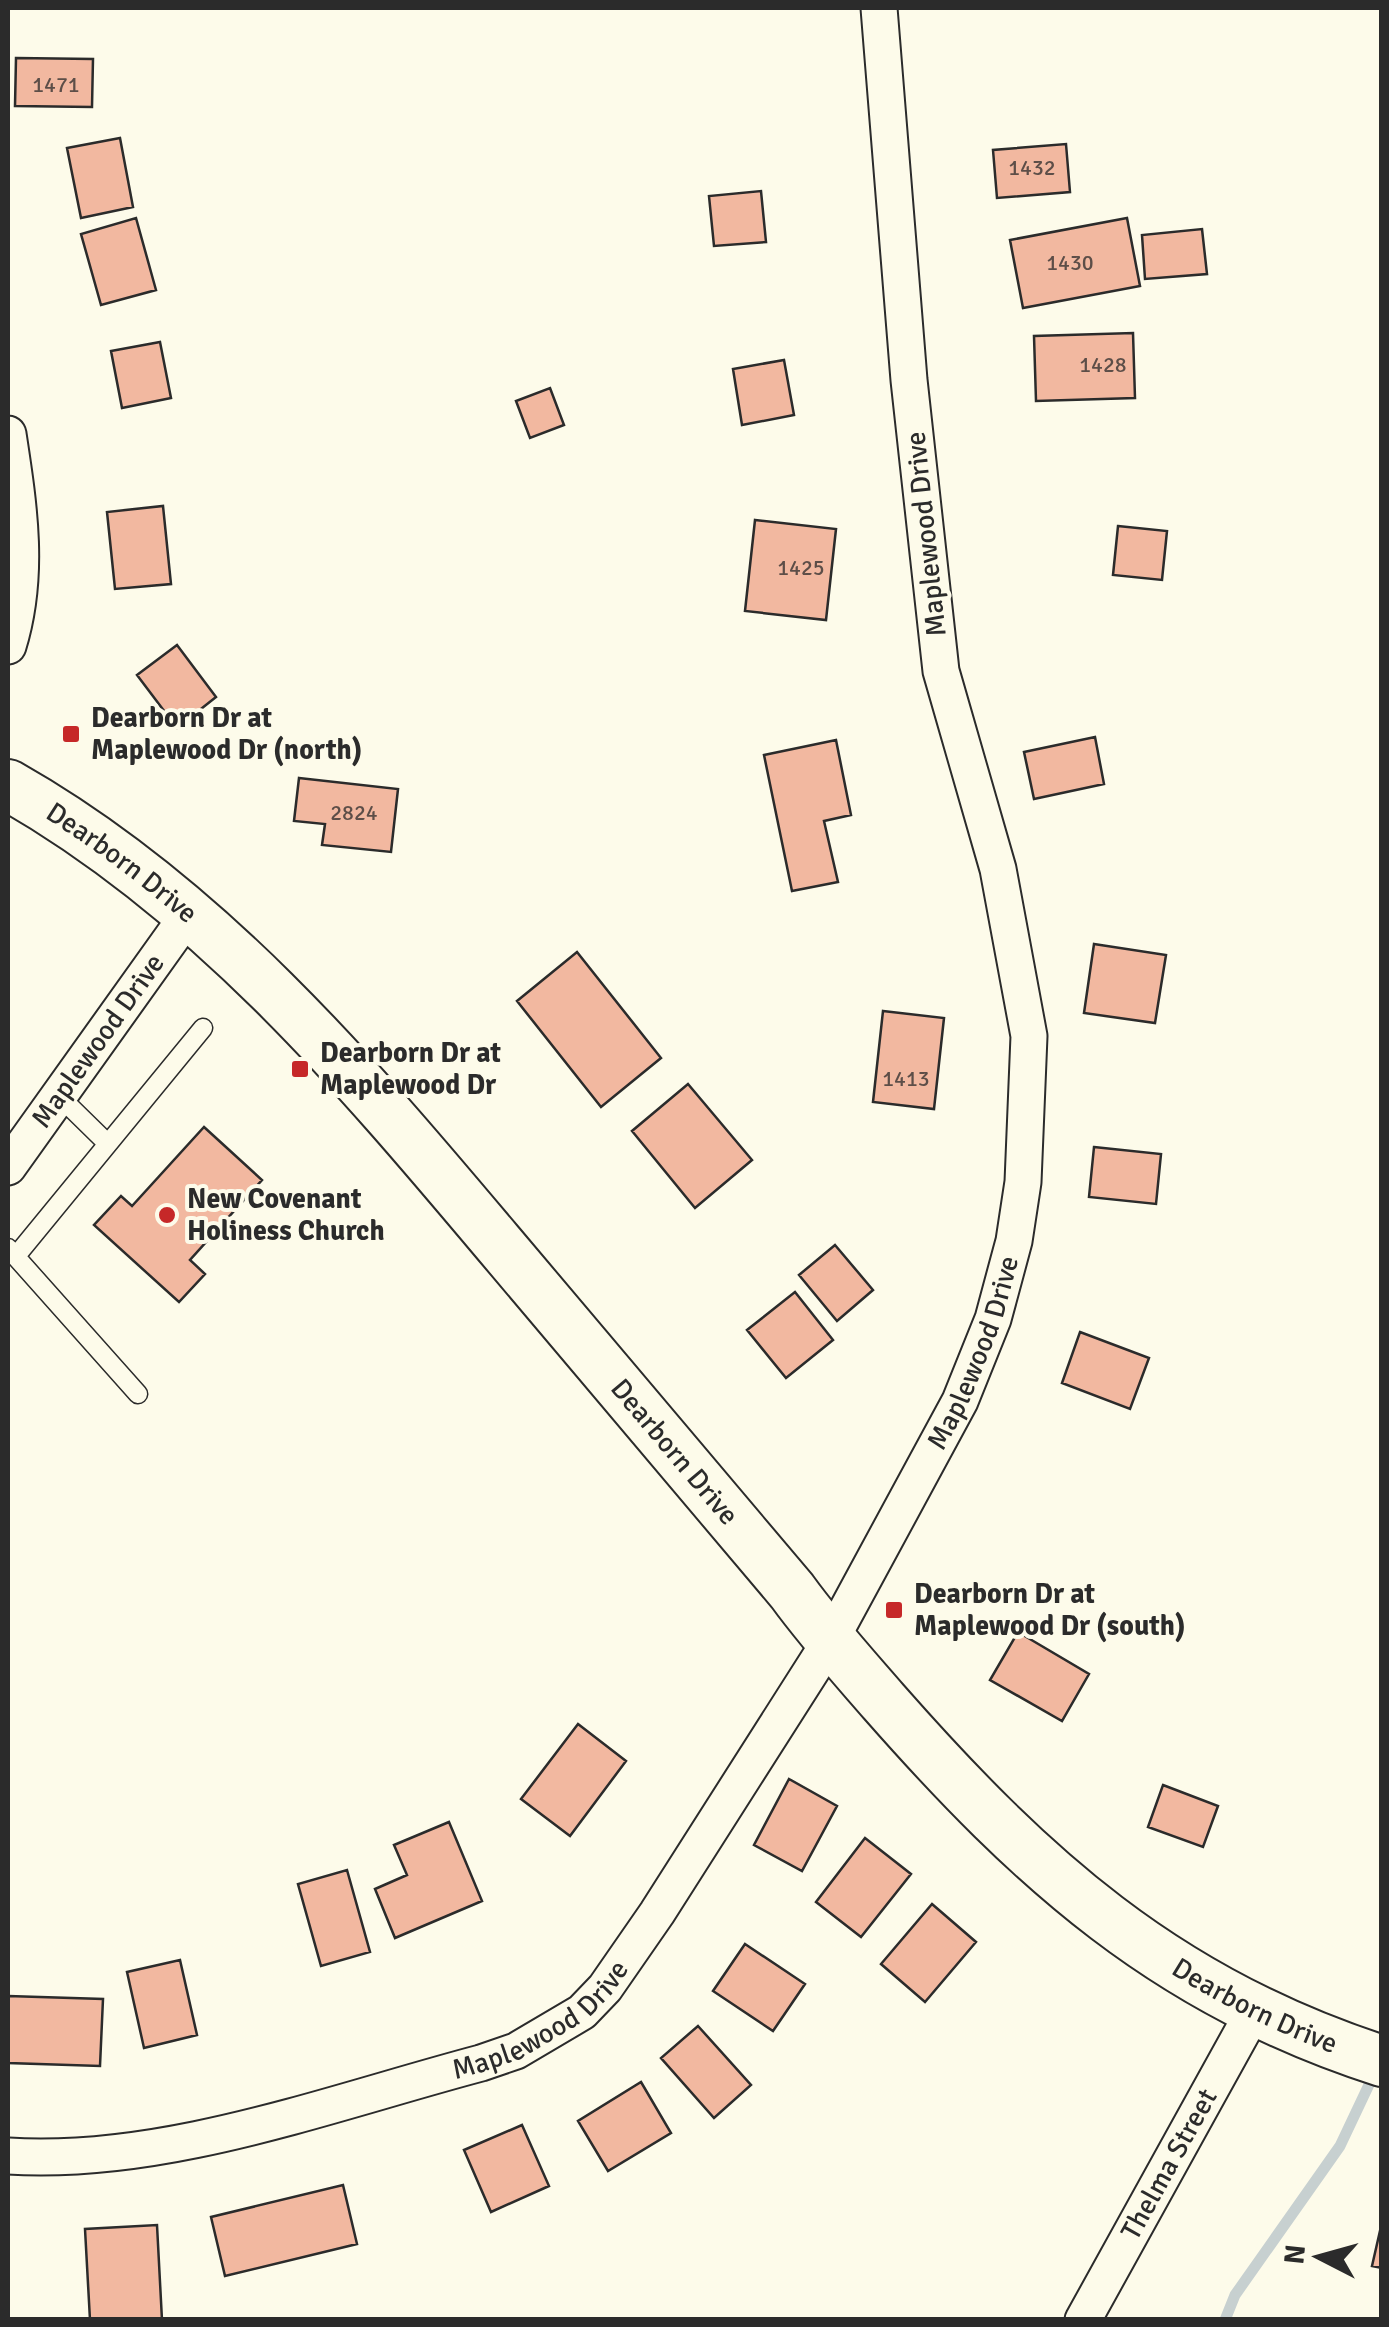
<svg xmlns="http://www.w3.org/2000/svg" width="1389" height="2327" font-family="Signika,sans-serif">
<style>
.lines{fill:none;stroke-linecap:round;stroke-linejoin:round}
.stream{stroke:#c7d0d0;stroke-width:11}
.building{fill:#f2b8a0;stroke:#2b2b2b;stroke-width:2.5}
.lane-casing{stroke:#2b2b2b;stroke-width:21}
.street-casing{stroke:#2b2b2b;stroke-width:39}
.secondary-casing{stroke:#2b2b2b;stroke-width:54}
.lane{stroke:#fdfbea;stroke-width:18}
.street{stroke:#fdfbea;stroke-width:35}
.secondary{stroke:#fdfbea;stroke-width:50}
.poi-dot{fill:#c62828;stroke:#fdfbea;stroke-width:4}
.labels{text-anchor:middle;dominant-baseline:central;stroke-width:8;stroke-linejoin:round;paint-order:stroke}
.number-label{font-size:22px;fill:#5d4e48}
.street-label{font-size:28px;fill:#2b2b2b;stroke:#fdfbea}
.poi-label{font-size:28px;font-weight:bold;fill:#2b2b2b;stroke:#fdfbea;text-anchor:start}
</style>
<rect width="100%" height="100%" fill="#fdfbea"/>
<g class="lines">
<path class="stream" d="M1225,2320L1235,2295L1340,2146L1375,2072"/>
</g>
<path class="building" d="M16,58L93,59L92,107L15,106Z
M120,138L133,207L81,218L67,148Z
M1066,144L1070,192L997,198L993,150Z
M761,191L766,242L714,246L709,196Z
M136,218L156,290L101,305L81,234Z
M1127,218L1140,286L1023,308L1010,240Z
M1202,229L1207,274L1145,279L1142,235Z
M1133,333L1135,398L1036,401L1034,336Z
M160,342L171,398L122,408L111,351Z
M784,360L794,415L742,425L733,369Z
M550,388L564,425L530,438L516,401Z
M163,506L171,584L115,589L107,512Z
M755,520L836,529L826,620L745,611Z
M1118,526L1167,531L1162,580L1113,575Z
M177,645L216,697L177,728L137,675Z
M1095,737L1104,784L1034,799L1024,752Z
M836,740L851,815L824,821L838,882L792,891L764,755Z
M299,778L398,789L391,852L322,845L325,824L294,821Z
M1094,944L1166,955L1155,1023L1084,1013Z
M577,952L661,1058L601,1107L517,1001Z
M883,1011L944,1018L934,1109L873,1102Z
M688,1084L752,1160L695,1208L632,1131Z
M204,1127L262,1180L190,1260L205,1274L179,1302L94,1225L121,1196L132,1206Z
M1094,1147L1161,1154L1156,1204L1089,1197Z
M835,1245L873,1290L837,1321L799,1275Z
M795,1292L833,1340L786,1378L747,1330Z
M1080,1332L1149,1358L1130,1409L1062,1383Z
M1018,1632L1089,1674L1062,1721L990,1680Z
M578,1724L626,1761L570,1836L521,1799Z
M789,1779L837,1806L802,1871L754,1845Z
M1163,1785L1218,1806L1203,1847L1148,1827Z
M449,1822L482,1901L395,1938L375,1889L407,1875L394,1845Z
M865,1838L911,1874L861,1937L816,1902Z
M347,1870L370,1952L321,1966L298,1884Z
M932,1904L976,1942L925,2002L881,1964Z
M745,1944L805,1984L773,2031L713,1991Z
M180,1960L197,2035L144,2048L127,1972Z
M8,1996L103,1999L100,2066L8,2063Z
M698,2026L751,2085L714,2118L661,2058Z
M641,2082L671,2133L608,2171L578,2121Z
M522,2125L549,2186L491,2212L464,2150Z
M343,2185L357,2244L225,2276L211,2217Z
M1382,2222V2268L1372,2266Z
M157,2225L162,2320H90L85,2229Z"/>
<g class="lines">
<g class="lane-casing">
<path id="lane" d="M59,1096L108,1144
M8,1248L138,1394
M16,1256L203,1028"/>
</g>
<g class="street-casing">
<g id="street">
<path d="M8,434C19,506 30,575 8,646"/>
<path id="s1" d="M8,1167L188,915"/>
<path id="s2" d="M8,2156C164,2166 330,2103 481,2063L516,2051L582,2012L605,1988L657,1913L829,1643L960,1401L993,1319L1014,1241L1023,1182L1029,1036L998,869L941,671L909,380L879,8"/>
<path id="s3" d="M1083,2320L1255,2009"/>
</g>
</g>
<g class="secondary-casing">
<g id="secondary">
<path id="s4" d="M8,785C206,897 354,1072 498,1243C596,1359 694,1475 792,1591C821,1631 852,1665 884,1702C1030,1868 1166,1992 1382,2061"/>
</g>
</g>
<use href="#lane" class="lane"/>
<use href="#street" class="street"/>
<use href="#secondary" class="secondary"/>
</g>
<g class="poi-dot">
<rect x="61" y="724" width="20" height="20" rx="5"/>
<rect x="290" y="1059" width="20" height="20" rx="5"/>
<circle cx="167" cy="1215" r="10"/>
<rect x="884" y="1600" width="20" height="20" rx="5"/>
</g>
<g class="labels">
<g class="number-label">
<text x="56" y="84">1471</text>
<text x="1032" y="167">1432</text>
<text x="1070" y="262">1430</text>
<text x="1103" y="364">1428</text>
<text x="801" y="567">1425</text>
<text x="354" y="812">2824</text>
<text x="906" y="1078">1413</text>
</g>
<g class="street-label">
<text transform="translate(926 534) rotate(-96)">Maplewood Drive</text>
<text stroke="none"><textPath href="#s4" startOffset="138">Dearborn Drive</textPath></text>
<text stroke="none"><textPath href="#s1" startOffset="155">Maplewood Drive</textPath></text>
<text stroke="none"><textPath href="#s2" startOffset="1368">Maplewood Drive</textPath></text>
<text stroke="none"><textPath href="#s4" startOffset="948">Dearborn Drive</textPath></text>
<text stroke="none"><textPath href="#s4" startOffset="1758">Dearborn Drive</textPath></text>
<text stroke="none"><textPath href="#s2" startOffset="558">Maplewood Drive</textPath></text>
<text stroke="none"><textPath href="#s3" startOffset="178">Thelma Street</textPath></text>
</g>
<g class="poi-label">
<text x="91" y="718">Dearborn Dr at<tspan x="91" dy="32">Maplewood Dr (north)</tspan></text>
<text x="320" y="1053">Dearborn Dr at<tspan x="320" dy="32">Maplewood Dr</tspan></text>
<text x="187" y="1199">New Covenant<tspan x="187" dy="32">Holiness Church</tspan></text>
<text x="914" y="1594">Dearborn Dr at<tspan x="914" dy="32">Maplewood Dr (south)</tspan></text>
</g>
</g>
<rect width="1389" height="2327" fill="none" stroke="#2b2b2b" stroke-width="20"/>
<g transform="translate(1319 2257) rotate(276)" stroke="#fdfbea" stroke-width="8" paint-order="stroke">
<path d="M0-8L18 38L0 25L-18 38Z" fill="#2b2b2b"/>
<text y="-15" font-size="28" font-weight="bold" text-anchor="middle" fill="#2b2b2b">N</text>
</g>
</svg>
